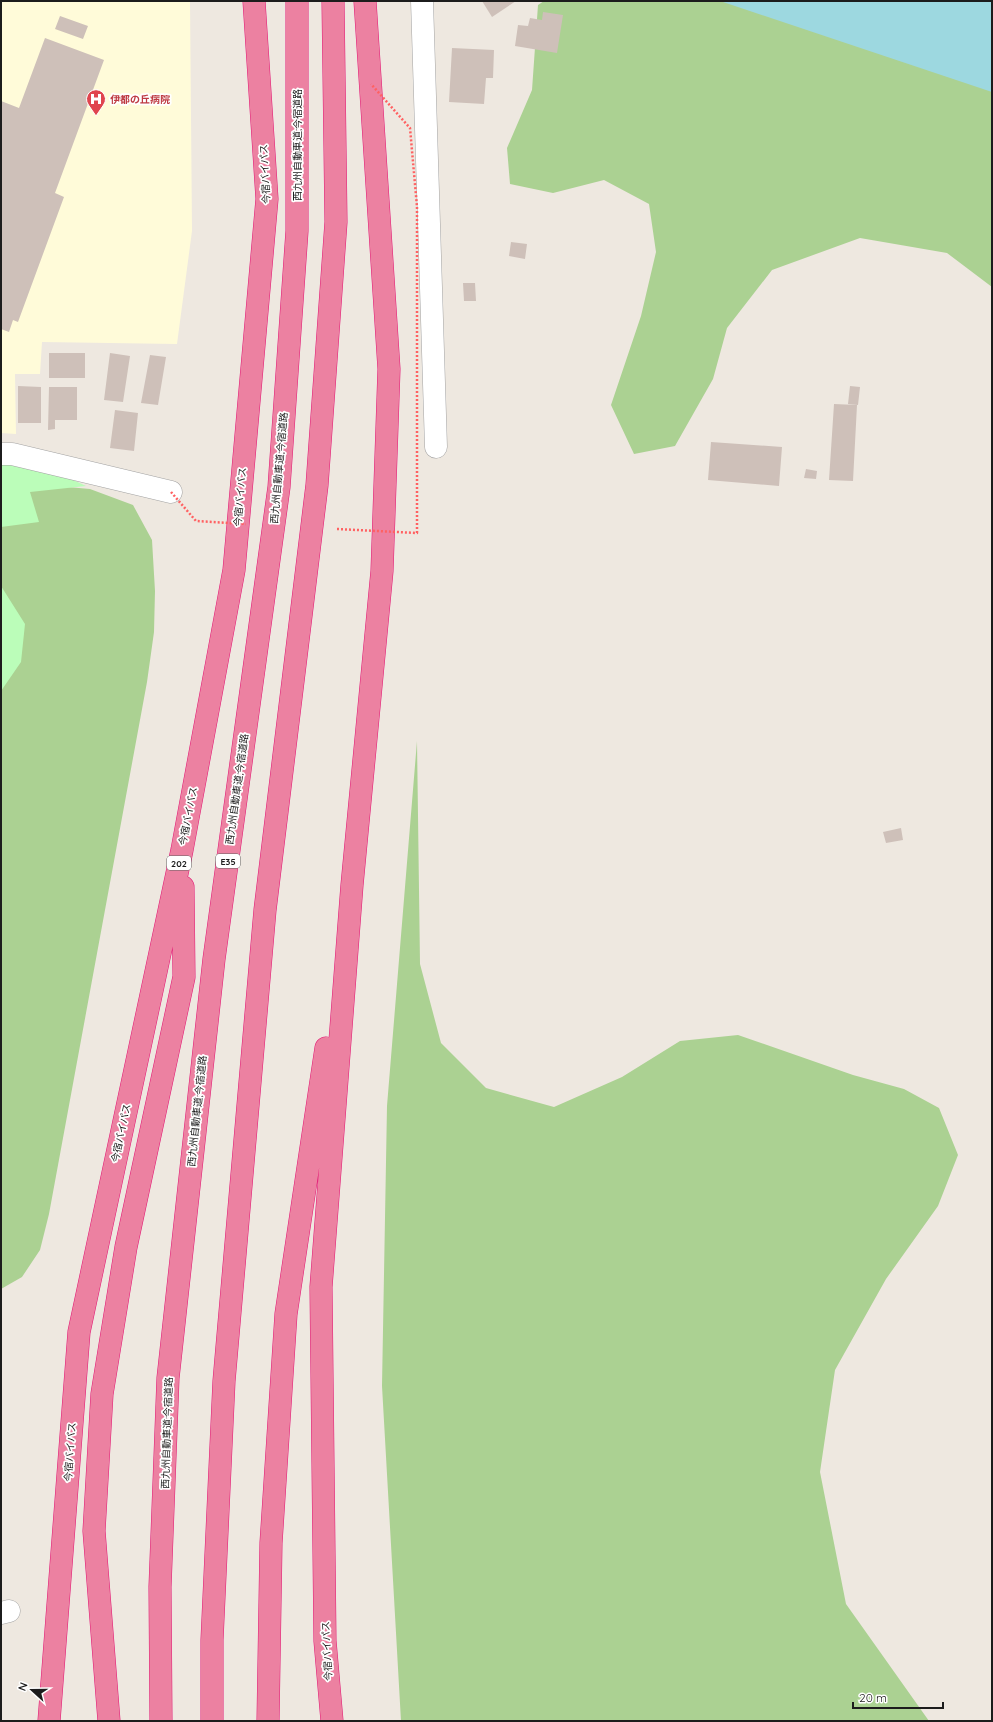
<svg xmlns="http://www.w3.org/2000/svg" width="993" height="1722" font-family="Quicksand,'Noto Sans JP',sans-serif">
<style>
.education{fill:#fffbd9}
.forest{fill:#abd192}
.park{fill:#bbfdb9}
.water{fill:#9dd8e0}
.building{fill:#cec0b9}
.lines{fill:none;stroke-linecap:round;stroke-linejoin:round}
.minor-casing{stroke:#a3a3a3;stroke-width:23}
.highway-casing{stroke:#e21774;stroke-width:23}
.minor{stroke:#fff;stroke-width:22}
.highway{stroke:#ec81a1;stroke-width:22}
.highway-bridge-casing{stroke:#e21774;stroke-width:23;stroke-linecap:butt}
.path-bridge{stroke:#ff6162;stroke-width:2.5;stroke-dasharray:2 2;stroke-linecap:butt}
.highway-bridge{stroke:#ec81a1;stroke-width:22}
.labels{text-anchor:middle;dominant-baseline:central;stroke-width:3.5;stroke-linejoin:round;paint-order:stroke}
.shield{fill:#fff;stroke:#606060;stroke-width:1}
.shield-label{font-size:9px;font-weight:bold;fill:#1c1c1c}
.health-label{font-size:10px;font-weight:bold;fill:#be3a42;stroke:#fff;text-anchor:start}
.street-label{font-size:10px;fill:#1c1c1c;stroke:#fff}
</style>
<rect width="100%" height="100%" fill="#eee8e0"/>
<path class="education" d="M1,1H190L192,231L177,344L42,342L40,374H15L16,434L1,433Z"/>
<path class="forest" d="M544,1H834L992,60V287L947,253L860,238L772,270L727,328L713,379L675,446L634,454L611,405L641,316L656,252L649,204L604,180L553,193L510,184L507,148L532,90L538,5Z
M1,481L90,489L133,505L152,540L155,591L154,632L147,682L49,1214L40,1250L22,1277L1,1289Z
M417,741L420,964L441,1043L486,1088L554,1107L622,1077L680,1041L738,1035L853,1075L904,1089L939,1108L958,1155L938,1206L886,1279L835,1370L820,1472L846,1604L929,1721H401L382,1386L387,1106Z"/>
<path class="park" d="M1,460L35,462L86,486L30,492L39,522L1,527Z
M1,586L25,624L21,662L1,691Z"/>
<path class="water" d="M724,1H992V92L723,2Z"/>
<path class="building" d="M482,1H516L492,17Z
M543,12L563,15L557,53L515,46L518,25L528,26L530,18L542,20Z
M60,16L88,26L83,39L55,29Z
M45,38L104,60L55,193L64,197L18,322L13,320L9,332L1,329V101L19,108Z
M452,48L494,50L493,78H486L484,104L449,102Z
M511,242L527,244L525,259L509,256Z
M463,283H475L476,301H464Z
M49,353H85V378H49Z
M110,353L130,356L123,402L104,400Z
M150,355L166,357L158,405L141,403Z
M18,386L41,387V423H18Z
M850,386L860,387L858,405L848,404Z
M49,387H77V420H55V429L48,430Z
M834,404L857,405L853,481L829,480Z
M115,410L138,413L134,451L110,448Z
M711,442L782,447L779,486L708,480Z
M806,469L817,471L816,479L804,478Z
M901,828L903,840L886,843L883,832Z"/>
<g class="lines">
<g class="minor-casing">
<path id="minor" d="M422,1L436,447
M1,454H12L171,492
M1,1613L9,1611"/>
</g>
<g class="highway-casing">
<path id="highway" d="M49,1721L79,1332L182,850L234,570L267,199L254,1
M109,1721L94,1531L102,1394L126,1247L184,977L183,887
M268,1721L271,1543L286,1314L326,1048
M332,1721L325,1641L321,1287L352,885L382,571L389,369L365,1"/>
</g>
<use href="#minor" class="minor"/>
<use href="#highway" class="highway"/>
<g class="highway-bridge-casing">
<path id="highway-bridge" d="M161,1721L160,1587L168,1378L214,959L279,487L297,231V1
M212,1721V1640L224,1381L265,910L317,485L336,222L333,1"/>
</g>
<path class="path-bridge" d="M171,492L196,521L246,524
M337,529L417,533V207L410,128L371,84"/>
<use href="#highway-bridge" class="highway-bridge"/>
</g>
<defs>
<g id="hospital-pin" transform="scale(1)"><path d="M0 17L-7.5 6A9.5 9.5 0 1 1 7.5 6Z" fill="#e0444e" stroke="#fff"/><path d="M-5-5h3v3.5h4V-5h3V5h-3V1.5h-4V5h-3Z" fill="#fff"/></g>
</defs>
<g fill-rule="evenodd">
<use href="#hospital-pin" x="96" y="99"/>
</g>
<g class="labels">
<g class="shield">
<rect x="216" y="854" width="24" height="14" rx="3"/>
<rect x="167" y="856" width="24" height="14" rx="3"/>
</g>
<g class="shield-label">
<text x="228" y="861">E35</text>
<text x="179" y="863">202</text>
</g>
<g class="health-label">
<text x="110" y="99">伊都の丘病院</text>
</g>
<g class="street-label">
<text transform="translate(297 145) rotate(-90)">西九州自動車道;今宿道路</text>
<text transform="translate(265 174) rotate(-93)">今宿バイパス</text>
<text transform="translate(279 468) rotate(-85)">西九州自動車道;今宿道路</text>
<text transform="translate(240 497) rotate(-85)">今宿バイパス</text>
<text transform="translate(237 789) rotate(-82)">西九州自動車道;今宿道路</text>
<text transform="translate(188 816) rotate(-79)">今宿バイパス</text>
<text transform="translate(197 1111) rotate(-84)">西九州自動車道;今宿道路</text>
<text transform="translate(121 1133) rotate(-78)">今宿バイパス</text>
<text transform="translate(167 1433) rotate(-88)">西九州自動車道;今宿道路</text>
<text transform="translate(70 1452) rotate(-86)">今宿バイパス</text>
<text transform="translate(327 1651) rotate(-93)">今宿バイパス</text>
</g>
</g>
<rect width="993" height="1722" fill="none" stroke="#1c1c1c" stroke-width="4"/>
<g transform="translate(32 1690) rotate(291)" stroke="#ffffff" stroke-width="3" paint-order="stroke">
<path d="M0-3L7 15L0 10L-7 15Z" fill="#1c1c1c"/>
<text y="-6" font-size="11" font-weight="bold" text-anchor="middle" fill="#1c1c1c">N</text>
</g>
<path d="M853 1702v6h90v-6" fill="none" stroke="#1c1c1c" stroke-width="2"/>
<text x="859" y="1702" font-size="12" fill="#1c1c1c" stroke="#ffffff" stroke-width="3" paint-order="stroke">20 m</text>
</svg>
